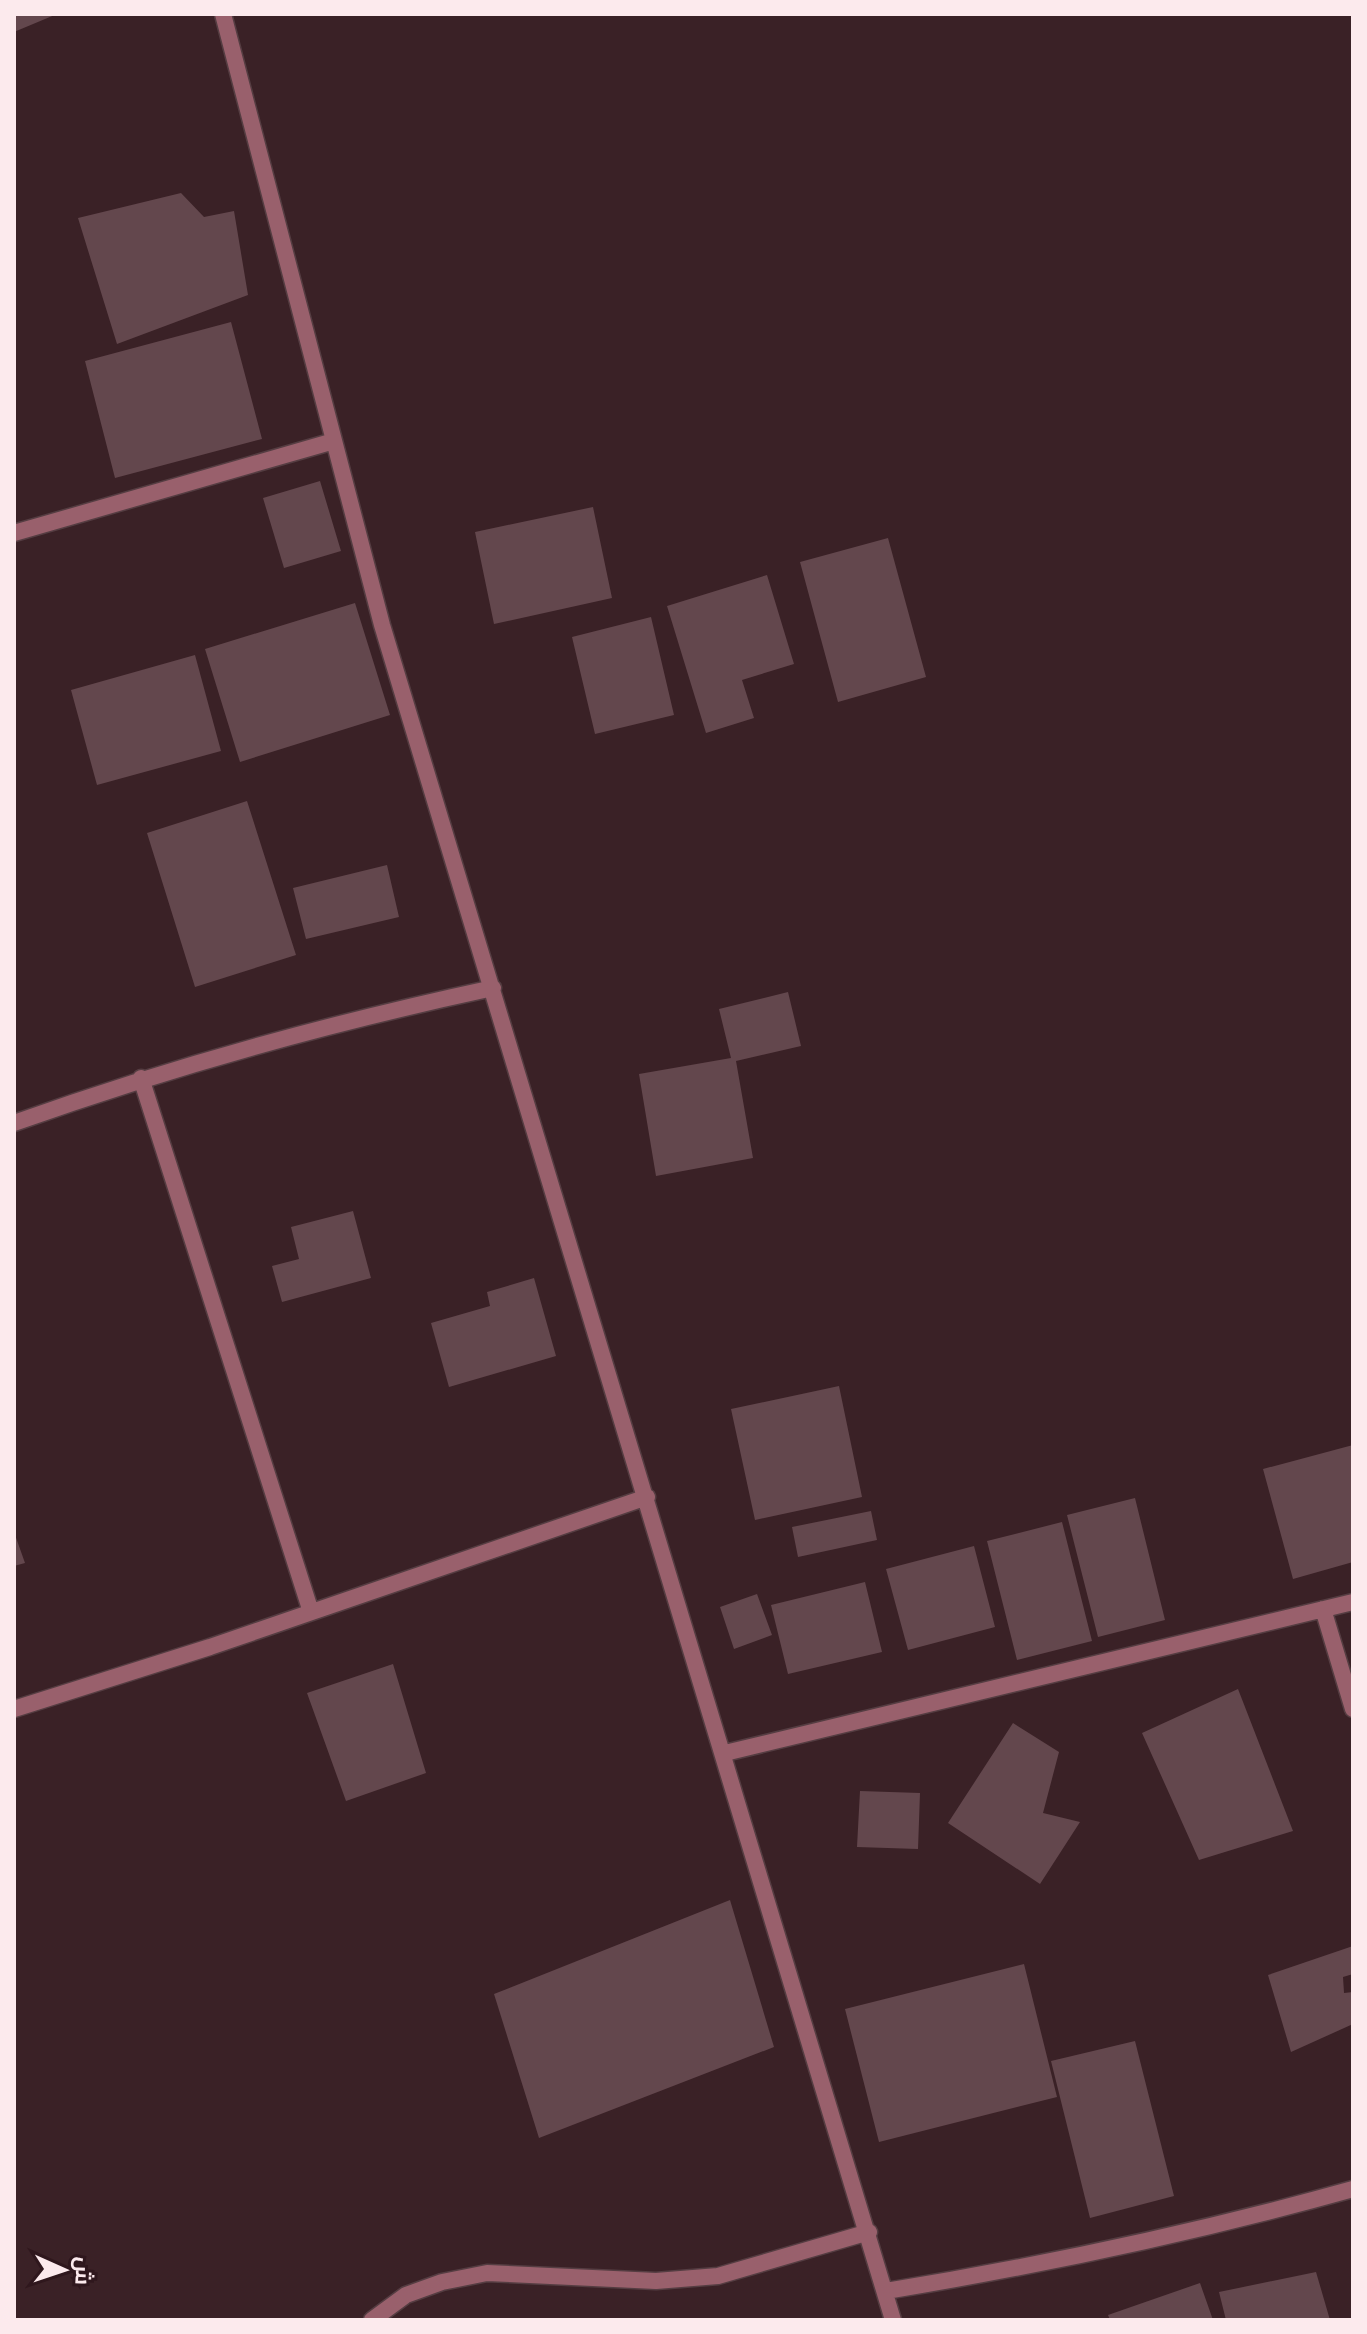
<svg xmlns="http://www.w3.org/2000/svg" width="1367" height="2334" font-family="Karla,Cairo,sans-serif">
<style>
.building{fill:#63474d}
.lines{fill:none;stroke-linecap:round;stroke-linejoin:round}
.street-casing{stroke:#553d42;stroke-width:19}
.street{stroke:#99606c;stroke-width:16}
</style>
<rect width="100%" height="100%" fill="#3a2126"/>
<path class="building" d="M14,14H57L14,32Z
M181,193L204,217L234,211L248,295L117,344L78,218Z
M231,322L262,439L115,478L85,361Z
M320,481L341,551L284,568L263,498Z
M593,507L612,598L494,624L475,532Z
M888,538L926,677L838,702L800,562Z
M767,575L794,664L742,680L754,718L706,733L667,606Z
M355,603L390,715L240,762L205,649Z
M651,617L674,715L595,734L572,637Z
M195,655L221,751L97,785L71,690Z
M247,801L296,955L195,987L147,833Z
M387,865L399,917L306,939L293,888Z
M788,992L801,1046L736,1061L753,1158L656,1176L639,1074L731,1058L719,1009Z
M353,1211L371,1278L282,1302L272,1266L299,1259L291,1227Z
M534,1278L556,1356L449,1387L431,1323L490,1306L487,1292Z
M839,1386L862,1497L755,1520L731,1409Z
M1353,1445V1562L1293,1579L1263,1469Z
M1135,1498L1165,1620L1098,1637L1067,1515Z
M871,1511L877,1540L798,1557L792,1527Z
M1062,1522L1092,1641L1017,1660L987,1541Z
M14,1532L25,1563L14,1566Z
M974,1546L995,1627L908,1650L886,1569Z
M865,1582L882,1652L788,1674L771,1605Z
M757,1594L772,1635L734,1649L720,1607Z
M393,1664L426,1773L346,1801L307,1693Z
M1238,1689L1293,1831L1199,1860L1142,1733Z
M1013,1723L1059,1752L1043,1813L1080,1822L1040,1884L948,1823Z
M860,1791L920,1793L918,1849L857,1847Z
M730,1900L774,2047L539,2138L494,1994Z
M1353,1946V1974L1343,1977L1344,1993L1353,1992V2024L1291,2052L1268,1975Z
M1024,1964L1057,2097L879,2142L845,2009Z
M1135,2041L1174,2196L1090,2218L1051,2061Z
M1316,2272L1330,2320H1226L1219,2292Z
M1200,2283L1213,2320H1110L1108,2315Z"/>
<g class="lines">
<g class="street-casing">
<path id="street" d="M223,14L382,625L893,2320
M14,533L334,441
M141,1078L311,1612
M14,1123C171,1067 330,1023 493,988
M1323,1609L1353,1709
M14,1709L210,1647L647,1497
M725,1753L1353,1602
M886,2291C1044,2265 1199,2232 1353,2189
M372,2320L406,2295L442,2282L487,2273L656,2281L718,2276L869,2232"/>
</g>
<use href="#street" class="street"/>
</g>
<rect width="1367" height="2334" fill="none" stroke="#fceaed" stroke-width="32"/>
<g transform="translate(64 2270) rotate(93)" stroke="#2f171d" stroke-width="6" paint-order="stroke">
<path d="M0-6L14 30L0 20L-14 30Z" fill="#fceaed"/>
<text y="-12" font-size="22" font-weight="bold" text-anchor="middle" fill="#fceaed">ش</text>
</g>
</svg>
